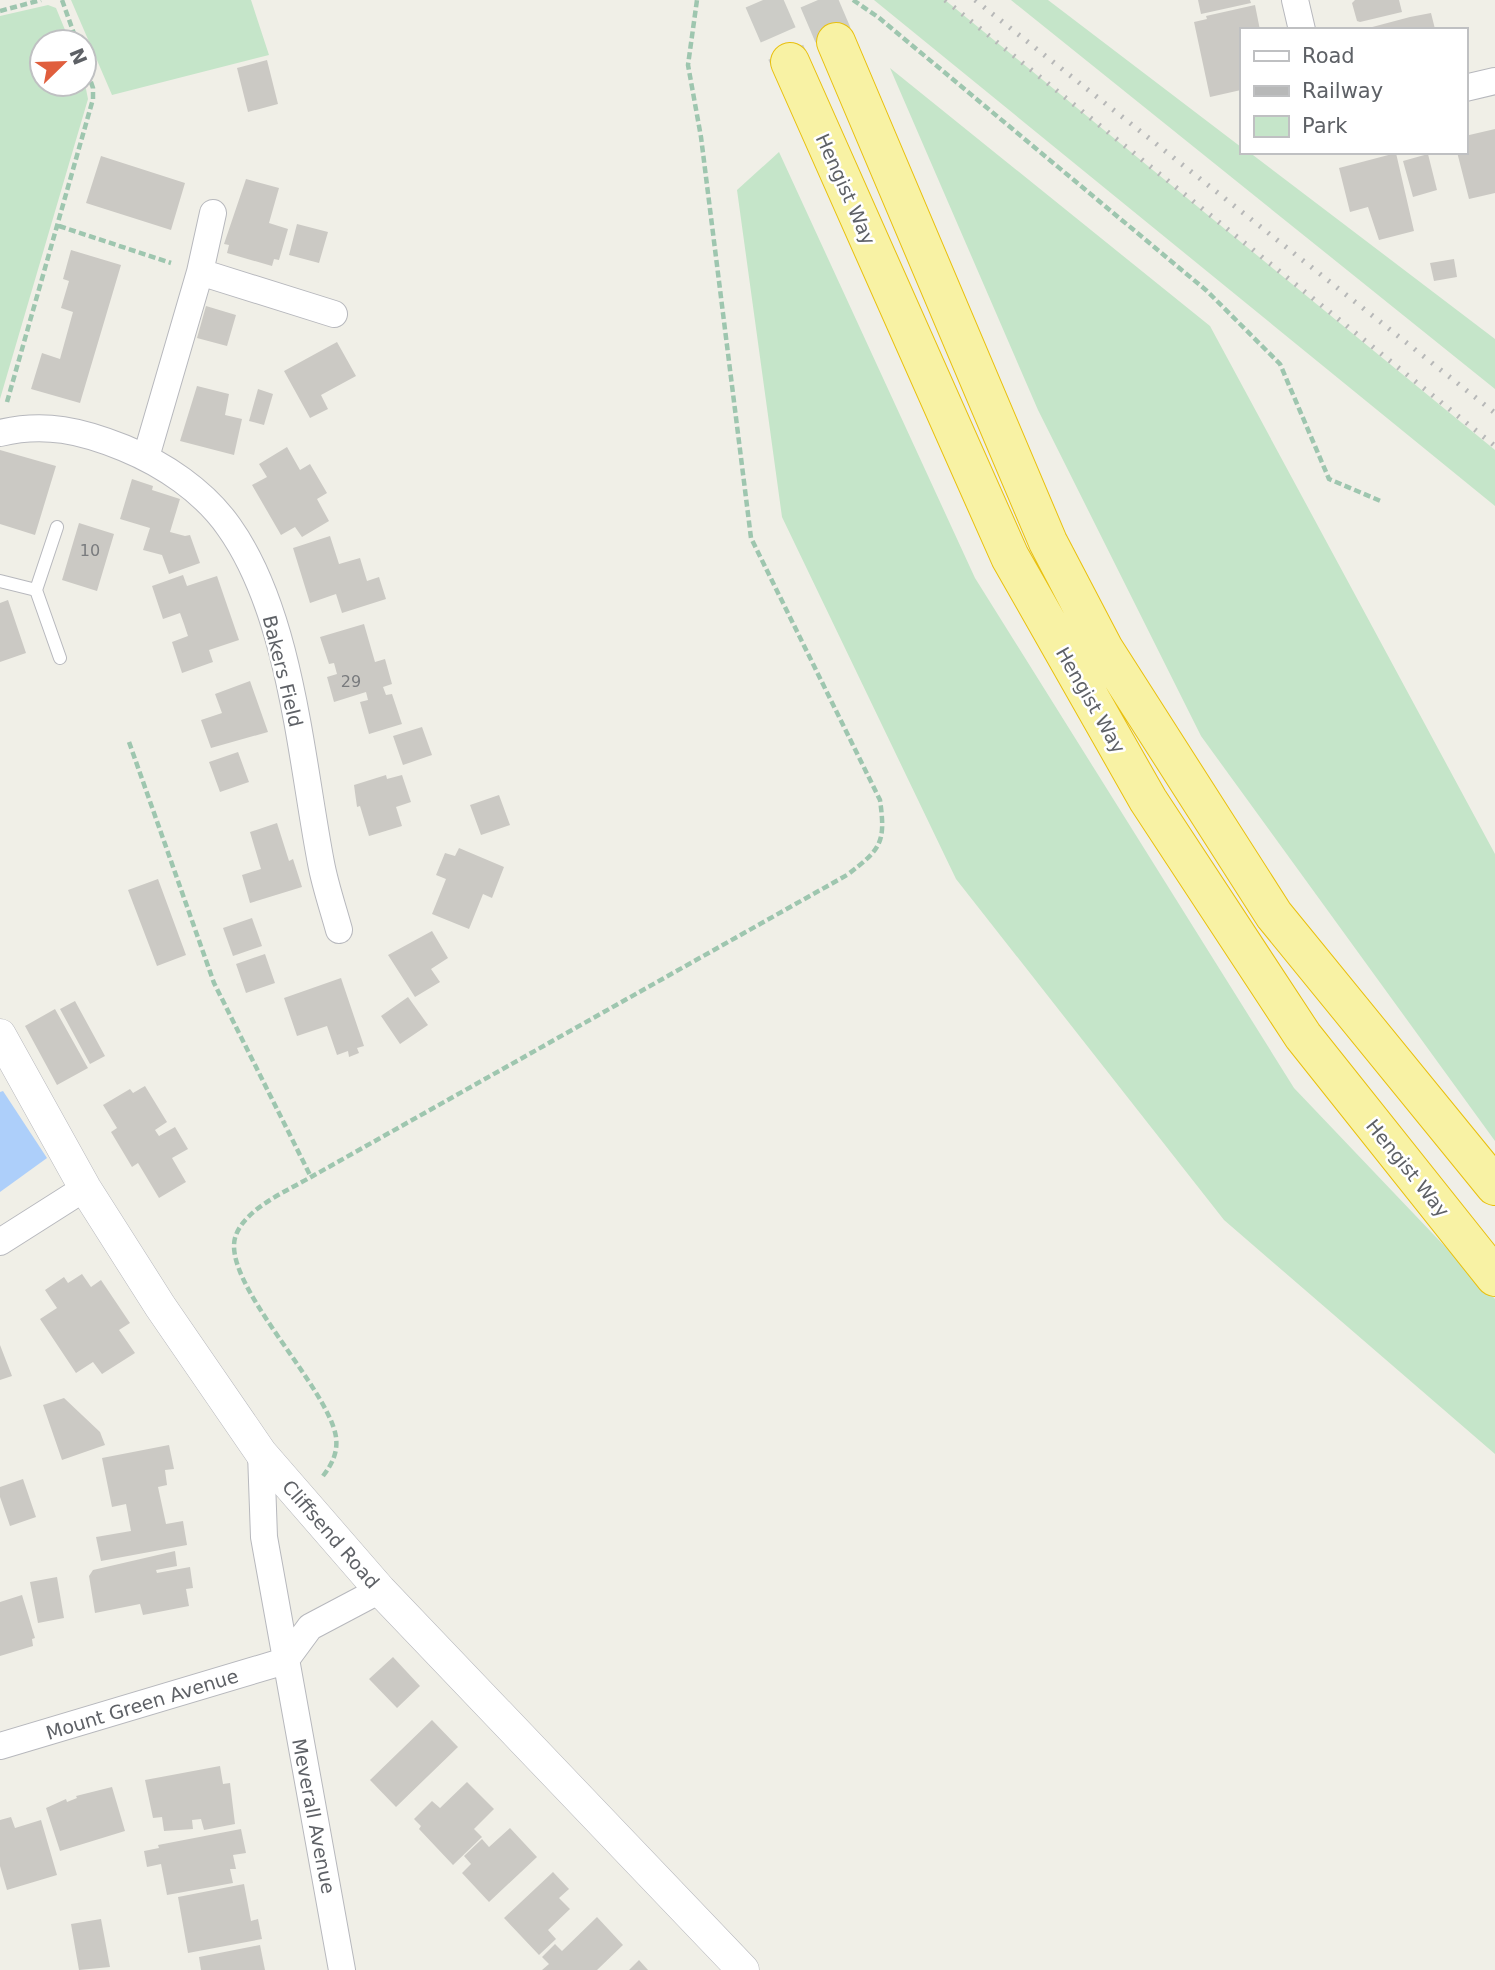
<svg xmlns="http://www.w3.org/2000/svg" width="1495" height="1970" font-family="'DejaVu Sans',sans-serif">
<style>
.green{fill:#c5e5c9}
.water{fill:#adcffa}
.building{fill:#cbc9c4}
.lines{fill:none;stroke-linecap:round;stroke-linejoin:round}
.trunk-tunnel{stroke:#ccccc7;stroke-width:38;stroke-dasharray:38 19;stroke-linecap:butt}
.service-casing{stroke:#b7b8bd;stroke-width:14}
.minor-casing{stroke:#b7b8bd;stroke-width:28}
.tertiary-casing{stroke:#b7b8bd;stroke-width:33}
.trunk-casing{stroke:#e9c00e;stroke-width:40}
.path{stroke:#9ec6af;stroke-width:4.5;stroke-dasharray:7 3.5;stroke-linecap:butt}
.service{stroke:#fff;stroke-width:12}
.minor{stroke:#fff;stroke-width:26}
.tertiary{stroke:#fff;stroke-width:32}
.trunk{stroke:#f8f2a4;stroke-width:38}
.rail{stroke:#b7b8b8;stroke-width:5;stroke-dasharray:2 9;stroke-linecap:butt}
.labels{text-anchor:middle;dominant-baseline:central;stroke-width:5;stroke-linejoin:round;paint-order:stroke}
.number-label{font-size:16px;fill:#797b7e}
.street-label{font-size:19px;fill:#5e6166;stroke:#fff}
</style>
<rect width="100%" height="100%" fill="#f0efe7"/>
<path class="green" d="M71,0H251L269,55L112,95Z
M874,0H945L1495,450V506Z
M1011,0H1048L1241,147V152H1249L1495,339V389Z
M48,5L56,8L70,42H42V84H84V79L88,99L0,399V16Z
M890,68L1210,326L1495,854V1141L1201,736L1038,410Z
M779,152L975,578L1294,1088L1495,1299V1454L1224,1220L956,879L782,517L737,190Z"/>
<path class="water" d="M3,1091L47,1158L0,1192V1092Z"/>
<path class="building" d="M1198,0H1250L1251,3L1201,14Z
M1355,0H1399L1402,12L1360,22L1357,21L1352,3Z
M1255,5L1260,30H1241V90L1210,97L1194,22L1207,19L1206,16Z
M1431,13L1435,29L1361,30L1410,17Z
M267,60L278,104L248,112L237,68Z
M1495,129V193L1469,199L1457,152H1465V136Z
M1396,153L1414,231L1379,240L1368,207L1350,212L1339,168Z
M1428,154L1437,190L1413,197L1403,161Z
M101,156L185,183L171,230L86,203Z
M246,179L279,188L269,223L288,229L279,260L274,259L272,266L227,253L229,245L224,244Z
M297,224L328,232L319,263L289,255Z
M71,250L121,265L80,403L31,389L42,353L60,359L73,312L61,308L69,281L63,279Z
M1454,259L1457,277L1434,281L1430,263Z
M206,306L236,315L227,346L197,338Z
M337,342L356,376L321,395L328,409L310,418L284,371Z
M197,386L229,394L225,415L242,419L234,455L180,441Z
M258,389L273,394L264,425L249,421Z
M287,447L300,470L310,464L327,493L317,499L329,521L302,537L295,527L281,535L252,485L267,477L259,464Z
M0,450L56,466L35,535L0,524Z
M132,479L153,486L152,490L180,499L170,532L185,536L190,535L200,563L169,574L162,555L143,550L150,528L120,519Z
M79,523L114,534L97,591L62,580Z
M330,536L339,564L360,558L367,581L379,577L386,599L342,613L336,594L310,603L293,548Z
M183,575L187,586L217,576L239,640L209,650L213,662L182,673L172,642L188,636L184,624L180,613L163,619L152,586Z
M8,600L26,653L0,662V603Z
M364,624L375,662L385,659L392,684L383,687L386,695L392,694L402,724L369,734L360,702L368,700L366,692L334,702L327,677L337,674L334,663L329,664L320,637Z
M250,681L268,732L211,748L201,720L222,713L215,694Z
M422,727L432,755L403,765L393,736Z
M238,752L249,782L220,792L209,762Z
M386,775L387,779L402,775L411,802L396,807L402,826L369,836L360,806L357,807L354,785Z
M499,795L510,825L481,835L470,805Z
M277,823L289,861L293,859L302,887L250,903L242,875L261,869L250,832Z
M459,848L504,867L492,898L483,894L469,929L432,914L446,879L436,875L445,853L455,856Z
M158,879L186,955L157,966L128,890Z
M252,918L262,946L233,956L223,928Z
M432,931L448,958L431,969L440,982L415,997L388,955Z
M265,954L275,983L246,993L236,964Z
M341,978L364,1046L357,1048L359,1053L349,1057L348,1051L337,1055L327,1026L297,1036L284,998Z
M408,997L428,1025L400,1044L381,1016Z
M75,1001L105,1056L90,1064L60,1009Z
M55,1009L88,1068L57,1085L25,1026Z
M145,1086L167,1122L155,1130L159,1136L175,1127L188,1149L172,1158L186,1182L159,1198L138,1163L132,1167L111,1132L117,1128L103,1105L130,1089L133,1093Z
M82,1274L91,1287L101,1280L130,1323L119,1330L135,1353L102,1374L93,1362L76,1373L40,1319L57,1308L45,1290L64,1277L68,1283Z
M0,1345L12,1376L0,1380Z
M64,1398L100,1432L105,1445L62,1460L43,1405Z
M169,1445L174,1469L165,1470L167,1485L158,1487L166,1524L183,1521L187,1545L101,1561L96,1537L131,1531L126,1504L112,1507L102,1458Z
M23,1479L36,1517L10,1526L0,1497V1487Z
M175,1551L177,1566L156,1570L157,1573L190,1567L193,1588L186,1589L189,1606L143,1615L140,1604L95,1613L89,1576L93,1570Z
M57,1577L64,1618L38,1623L30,1582Z
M22,1595L35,1638L32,1639L33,1646L0,1656V1602Z
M393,1657L420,1686L397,1708L369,1679Z
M432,1720L458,1747L396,1807L370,1780Z
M220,1766L223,1784L230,1783L235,1824L204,1830L201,1819L192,1820L193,1829L164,1831L162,1817L153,1818L145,1780Z
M467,1782L494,1809L474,1829L482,1837L453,1865L419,1829L421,1826L414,1819L432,1801L440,1808Z
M112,1787L125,1831L60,1851L46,1808L66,1799L67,1802L77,1798L76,1796Z
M11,1817L15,1828L41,1820L57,1875L7,1890L0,1866V1820Z
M510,1828L537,1857L489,1902L462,1873L471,1864L464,1856L482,1839L489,1847Z
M241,1829L246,1853L233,1855L236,1869H230L233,1883L167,1895L161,1864L147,1867L144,1851L159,1848L158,1845Z
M553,1872L569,1889L559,1898L570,1909L548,1930L556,1939L539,1955L504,1918Z
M244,1884L251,1921L258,1919L262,1939L188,1953L178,1897Z
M597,1917L623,1945L597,1970H542L549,1964L542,1957L555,1944L562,1951Z
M101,1919L110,1967L79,1970L71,1924Z
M260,1945L265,1970H201L199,1957Z
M639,1960L648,1970H629Z"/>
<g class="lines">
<path class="trunk-tunnel" d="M763,0L790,62
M818,0L836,42"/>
<g class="service-casing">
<path id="service" d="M57,527L36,590L60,658
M0,581L36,590"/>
</g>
<g class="minor-casing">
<path id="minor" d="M1295,0L1302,30
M1465,88L1495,81
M200,272L334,314
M0,433C45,422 82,431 124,448C163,464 204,491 229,527C291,614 301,759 321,863C325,885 333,908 339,930
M146,457L200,272L213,213
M0,1242L85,1188
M261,1453L264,1537L342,1970
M0,1746L285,1661L310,1627L380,1590"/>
</g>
<g class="tertiary-casing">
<path id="tertiary" d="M0,1035L85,1188L160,1306L261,1453L380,1590L743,1970"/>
</g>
<g class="trunk-casing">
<path id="trunk" d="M836,42L1048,542L1104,649L1274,915L1495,1186
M790,62L1010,557L1148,800L1303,1036L1495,1277"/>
</g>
<path class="path" d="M62,0L77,42
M853,0L878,17L1207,291L1280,364L1329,479L1383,502
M0,11L41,0
M59,226L171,263
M7,402L93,99V88L84,62
M129,742L214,983L311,1177
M323,1476C332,1464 338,1453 336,1437C328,1386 218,1280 236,1235C246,1208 287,1191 311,1177L847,875C881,849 886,843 880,800L751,538L701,137L688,65L697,0"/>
<use href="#service" class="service"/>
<use href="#minor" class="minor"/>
<use href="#tertiary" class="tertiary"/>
<use href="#trunk" class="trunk"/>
<path class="rail" d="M945,0L1495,446
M975,0L1495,413"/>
</g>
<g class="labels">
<g class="number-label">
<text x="90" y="550">10</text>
<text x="351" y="681">29</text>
</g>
<g class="street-label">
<text transform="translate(846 189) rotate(66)">Hengist Way</text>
<text transform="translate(283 671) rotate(76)">Bakers Field</text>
<text transform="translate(1091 700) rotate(60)">Hengist Way</text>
<text transform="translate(1408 1168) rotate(51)">Hengist Way</text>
<text transform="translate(331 1534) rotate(49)">Cliffsend Road</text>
<text transform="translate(142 1704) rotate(-17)">Mount Green Avenue</text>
<text transform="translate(314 1816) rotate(79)">Meverall Avenue</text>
</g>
</g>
<rect x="1240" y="28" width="228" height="126" fill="#ffffff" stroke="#bfc0c2" stroke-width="2"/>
<rect x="1254" y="51" width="35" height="10" fill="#ffffff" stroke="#bfc0c2" stroke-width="2"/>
<text x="1302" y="63" font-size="21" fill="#5e6166">Road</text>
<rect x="1254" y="86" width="35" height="10" fill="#b7b8b8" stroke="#bfc0c2" stroke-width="2"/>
<text x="1302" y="98" font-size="21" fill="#5e6166">Railway</text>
<rect x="1254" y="116" width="35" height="21" fill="#c5e5c9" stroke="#bfc0c2" stroke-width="2"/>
<text x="1302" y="133" font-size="21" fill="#5e6166">Park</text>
<g transform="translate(63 63) rotate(67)"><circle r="33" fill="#ffffff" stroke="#bfc0c2" stroke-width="2"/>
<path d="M0-5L12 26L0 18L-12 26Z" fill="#e05e3d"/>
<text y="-10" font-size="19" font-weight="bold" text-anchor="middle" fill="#5e6166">N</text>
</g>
</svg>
